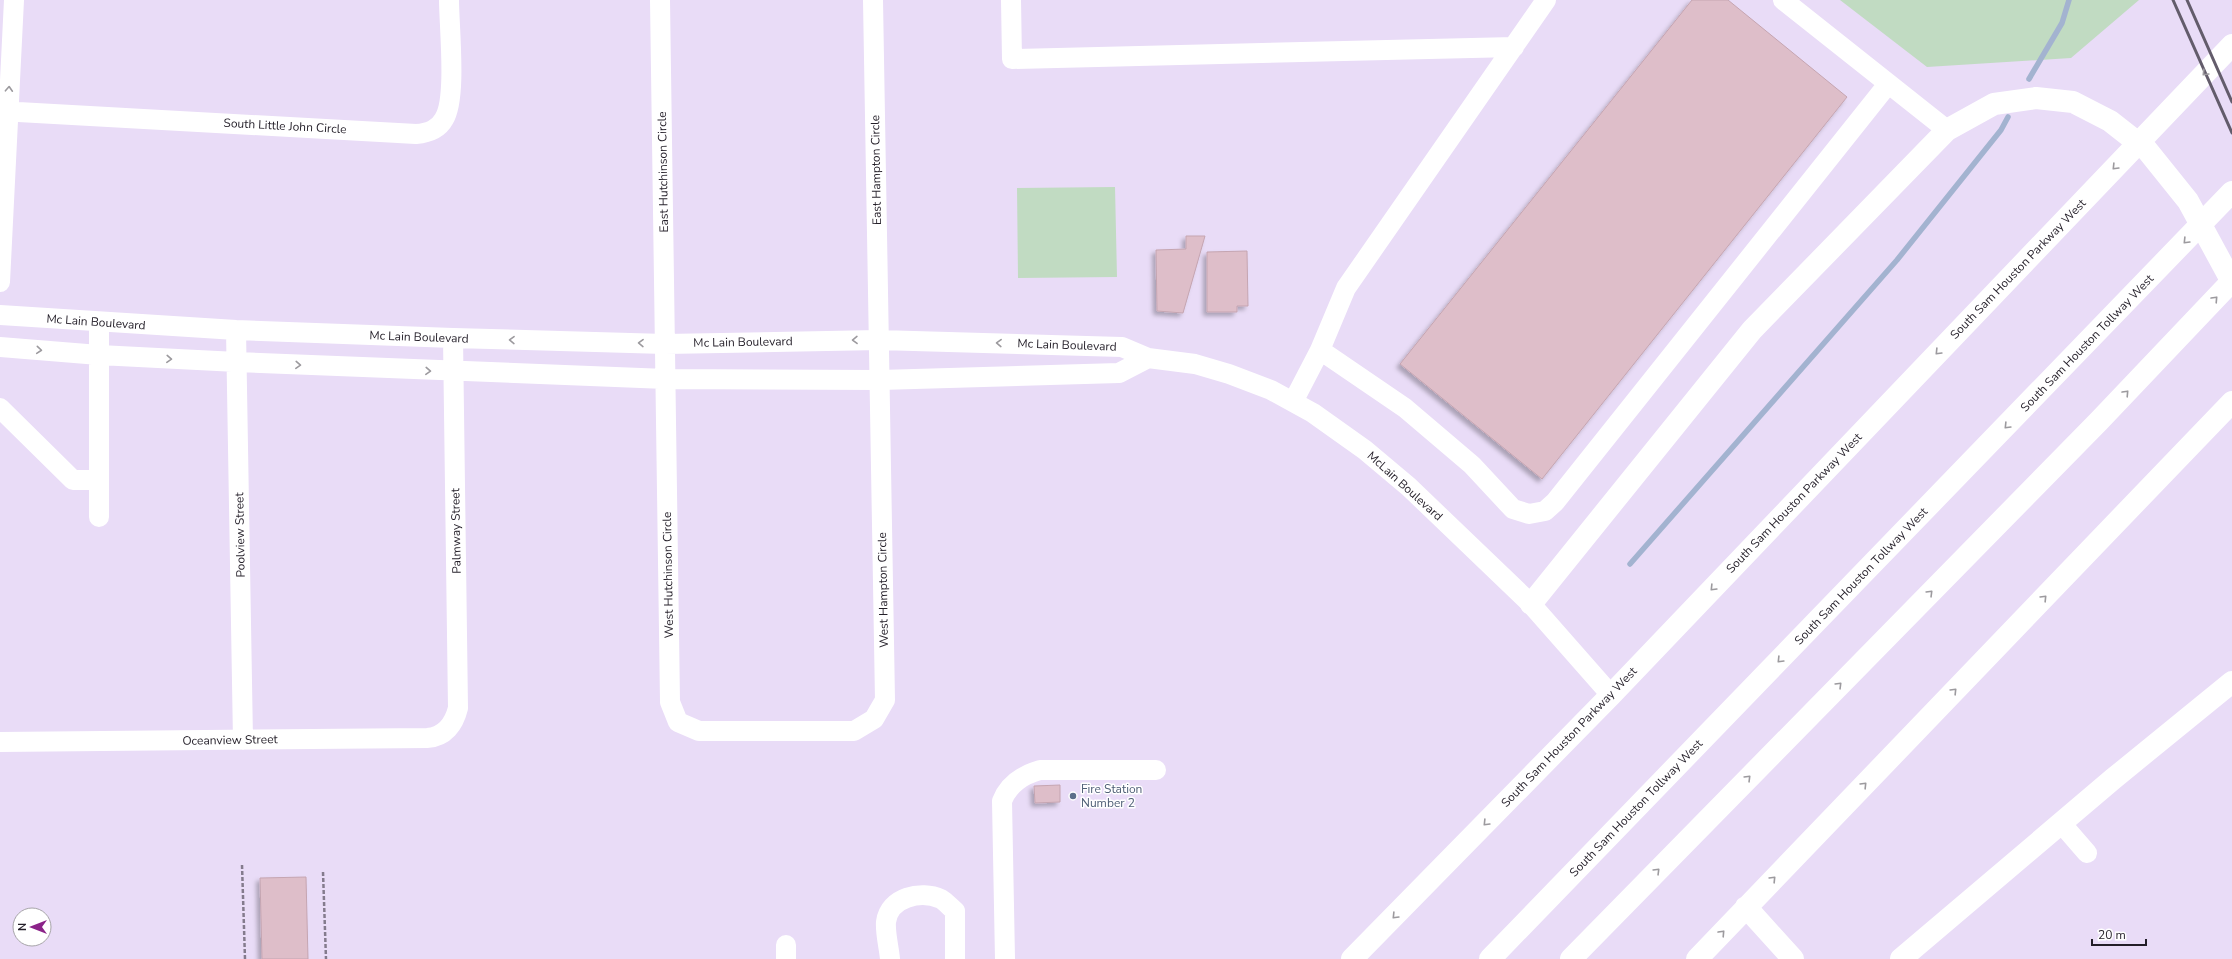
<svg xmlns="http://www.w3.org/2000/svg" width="2232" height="959" font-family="'Nunito Sans',sans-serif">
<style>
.green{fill:#c1dbc2}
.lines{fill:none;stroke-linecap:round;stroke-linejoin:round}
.stream{stroke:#a3b3d0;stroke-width:5.5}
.building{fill:#debec9;stroke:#c5a5b1;filter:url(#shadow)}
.path{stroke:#847b8d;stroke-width:2.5;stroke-dasharray:4 2;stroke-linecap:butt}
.minor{stroke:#fff;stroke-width:20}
.major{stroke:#fff;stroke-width:22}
.highway{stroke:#fff;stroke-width:22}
.rail{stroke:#635c6b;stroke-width:3}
.oneway{stroke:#9c9a9e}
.service-dot{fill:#5c6f8a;stroke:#fff;stroke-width:1.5}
.labels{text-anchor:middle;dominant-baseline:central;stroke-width:3;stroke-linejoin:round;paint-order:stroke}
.street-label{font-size:12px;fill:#231e28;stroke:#fff}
.service-label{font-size:12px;fill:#4e5e75;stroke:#fff;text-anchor:start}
</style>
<defs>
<filter id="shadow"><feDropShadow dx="-3.5" dy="3.5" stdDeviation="2" flood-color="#0004"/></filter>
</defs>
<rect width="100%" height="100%" fill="#e9dcf7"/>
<path class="green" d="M1840,0H2139L2071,58L1927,67Z
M1115,187L1117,277L1018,278L1017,188Z"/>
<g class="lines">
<path class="stream" d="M2029,79L2062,23L2069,0
M1630,564L1897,260L2001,130L2008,117"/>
</g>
<path class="building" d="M1692,0H1728L1847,97L1542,479L1400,364Z
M1186,236H1205L1183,313L1157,311L1156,250L1186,249Z
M1247,251L1248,306H1237V312H1207V252Z
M1060,785V802L1035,803L1034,786Z
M306,877L308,959H262L260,878Z"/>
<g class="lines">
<path class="path" d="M242,865L245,959
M323,872L326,959"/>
<path class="minor" d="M660,0L670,702L678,722L699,731H854L874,719L885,700L873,0
M1011,0L1012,59L1514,47
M1783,0L1947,130
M0,111L416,134C428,133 438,130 444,119C457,99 449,26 449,0
M0,282L14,0
M0,315L236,330L453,338L665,344L879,340L1122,347L1148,358L1195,364L1229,374L1271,390L1313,413L1365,450L1409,487L1531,604L1611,695
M236,330L243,740
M0,347L99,355L237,362L666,379L880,380L1119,373L1148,358
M1320,350L1405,408L1472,465L1513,509L1529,514L1545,511L1555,502L1888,84
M1293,402L1320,350L1346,288L1546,0
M0,408L73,480H99
M99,517V322
M0,742L427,738C445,737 454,724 458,708L453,338
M2061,823L2087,853
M786,945V959
M890,959C889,947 885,933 886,922C889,897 921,890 941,899C946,902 951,908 955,911V959
M1005,959L1002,801C1009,783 1023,775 1040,770H1156"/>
<path class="major" d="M1531,604L1752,330L1947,130L1994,104L2036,98L2073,102L2110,121L2147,150L2188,201L2232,282
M1746,907L1793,959
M1352,959L1611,695L2232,45
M1697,959L2232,402
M1901,959L2113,779L2232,682"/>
<path class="highway" d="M1490,959L2232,192
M1571,959L2099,421L2232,281"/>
<path class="rail" d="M2173,0L2232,133
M2187,0L2232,102"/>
</g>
<defs><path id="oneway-chevron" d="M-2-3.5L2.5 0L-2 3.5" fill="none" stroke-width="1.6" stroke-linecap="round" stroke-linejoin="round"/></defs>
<g class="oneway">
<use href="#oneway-chevron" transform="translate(2205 73) rotate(134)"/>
<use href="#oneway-chevron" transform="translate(9 89) rotate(-87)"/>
<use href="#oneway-chevron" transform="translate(2115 167) rotate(134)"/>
<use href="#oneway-chevron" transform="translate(2186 241) rotate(134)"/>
<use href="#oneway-chevron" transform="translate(2215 299) rotate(-47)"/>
<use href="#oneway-chevron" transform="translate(512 340) rotate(-179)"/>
<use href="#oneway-chevron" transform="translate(855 340) rotate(179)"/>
<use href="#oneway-chevron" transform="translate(641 343) rotate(-179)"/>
<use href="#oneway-chevron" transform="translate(999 343) rotate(-178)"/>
<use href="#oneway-chevron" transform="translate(39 350) rotate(5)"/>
<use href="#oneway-chevron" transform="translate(1938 352) rotate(134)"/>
<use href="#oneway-chevron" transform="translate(169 359) rotate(3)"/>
<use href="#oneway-chevron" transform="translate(298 365) rotate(3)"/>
<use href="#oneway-chevron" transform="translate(428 371) rotate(3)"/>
<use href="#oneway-chevron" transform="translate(2126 393) rotate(-47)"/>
<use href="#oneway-chevron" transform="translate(2007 426) rotate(134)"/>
<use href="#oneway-chevron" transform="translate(1713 588) rotate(134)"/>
<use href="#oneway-chevron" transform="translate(1930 593) rotate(-45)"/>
<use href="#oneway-chevron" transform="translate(2044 598) rotate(-46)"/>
<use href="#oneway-chevron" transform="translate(1780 660) rotate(134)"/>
<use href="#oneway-chevron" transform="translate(1839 685) rotate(-45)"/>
<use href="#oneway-chevron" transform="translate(1954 691) rotate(-46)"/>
<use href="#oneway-chevron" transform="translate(1748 778) rotate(-45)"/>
<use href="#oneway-chevron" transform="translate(1864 785) rotate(-46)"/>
<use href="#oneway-chevron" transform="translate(1486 823) rotate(134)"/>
<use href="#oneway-chevron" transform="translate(1657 871) rotate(-45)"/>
<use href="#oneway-chevron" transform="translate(1773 879) rotate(-46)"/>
<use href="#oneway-chevron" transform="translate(1395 916) rotate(134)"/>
<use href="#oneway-chevron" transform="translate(1722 933) rotate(-47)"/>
</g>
<circle class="service-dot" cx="1073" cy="796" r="4"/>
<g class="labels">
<g class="street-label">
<text transform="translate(285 126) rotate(3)">South Little John Circle</text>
<text transform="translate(876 170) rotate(-91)">East Hampton Circle</text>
<text transform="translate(663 172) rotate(-91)">East Hutchinson Circle</text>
<text transform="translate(2018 269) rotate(-46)">South Sam Houston Parkway West</text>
<text transform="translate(96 322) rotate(4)">Mc Lain Boulevard</text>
<text transform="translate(419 337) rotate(2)">Mc Lain Boulevard</text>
<text transform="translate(743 342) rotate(-1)">Mc Lain Boulevard</text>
<text transform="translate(2087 343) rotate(-46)">South Sam Houston Tollway West</text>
<text transform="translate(1067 345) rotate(2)">Mc Lain Boulevard</text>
<text transform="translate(1405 486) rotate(42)">McLain Boulevard</text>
<text transform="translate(1794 503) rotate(-46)">South Sam Houston Parkway West</text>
<text transform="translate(456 531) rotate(-91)">Palmway Street</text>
<text transform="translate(240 535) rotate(-91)">Poolview Street</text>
<text transform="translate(668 575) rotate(-91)">West Hutchinson Circle</text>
<text transform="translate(1861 576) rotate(-46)">South Sam Houston Tollway West</text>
<text transform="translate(883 590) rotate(-91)">West Hampton Circle</text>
<text transform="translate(1569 737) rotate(-46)">South Sam Houston Parkway West</text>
<text transform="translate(230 740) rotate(-1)">Oceanview Street</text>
<text transform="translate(1636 808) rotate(-46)">South Sam Houston Tollway West</text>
</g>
<g class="service-label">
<text x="1081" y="789">Fire Station<tspan x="1081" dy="14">Number 2</tspan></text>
</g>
</g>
<g transform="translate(32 927) rotate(270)"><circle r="19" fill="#ffffff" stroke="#a7a5a9"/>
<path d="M0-3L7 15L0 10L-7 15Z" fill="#8b2389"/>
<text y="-6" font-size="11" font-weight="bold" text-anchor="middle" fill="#231e28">N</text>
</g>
<path d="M2092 939v6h54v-6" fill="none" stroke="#231e28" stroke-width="2"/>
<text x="2098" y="939" font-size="12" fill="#231e28" stroke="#ffffff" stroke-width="3" paint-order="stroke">20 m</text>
</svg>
